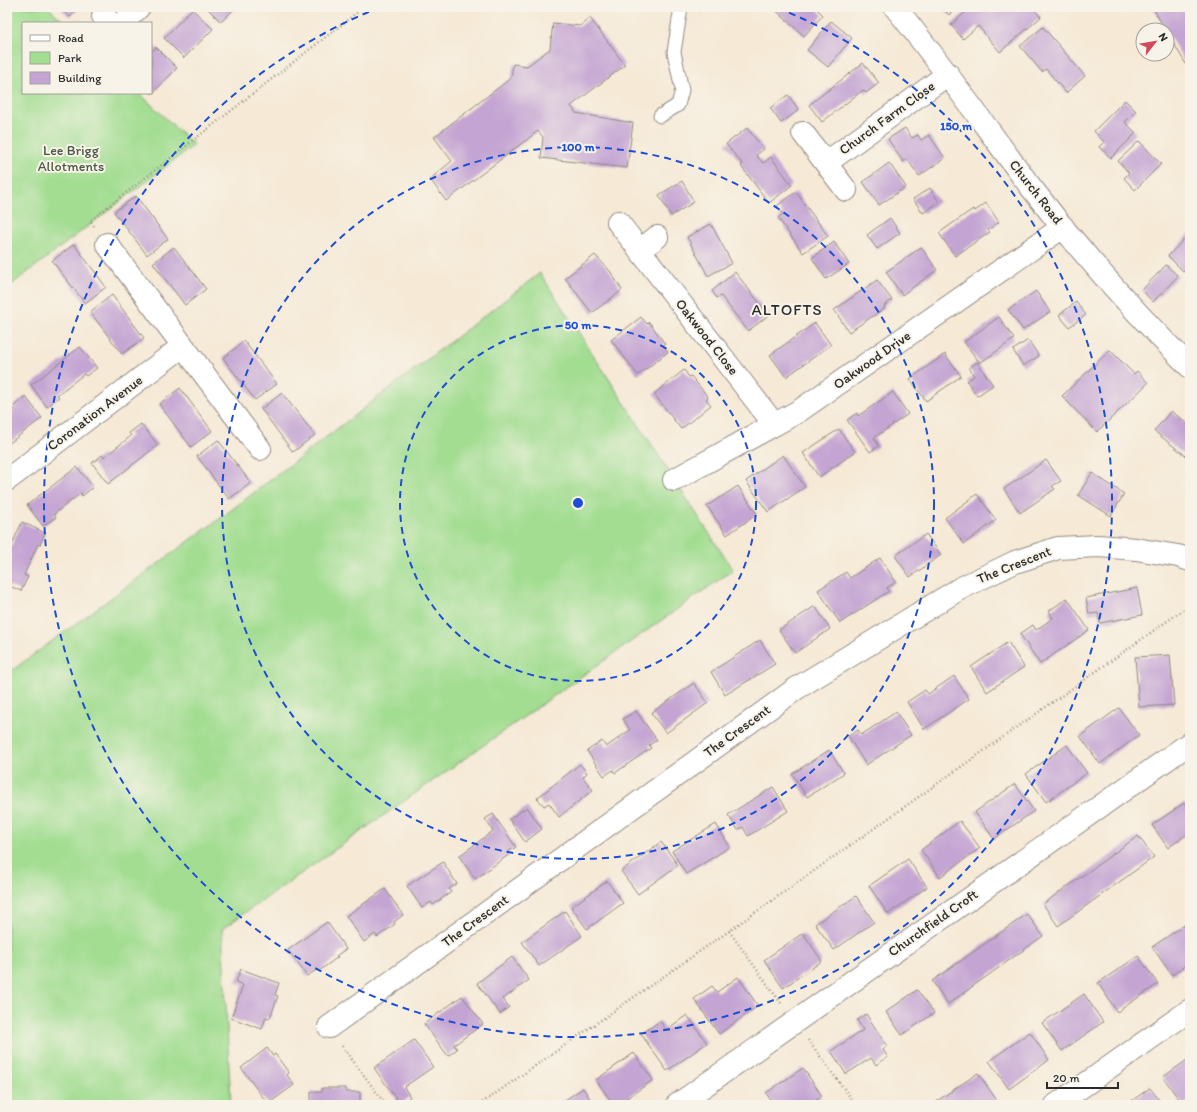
<svg xmlns="http://www.w3.org/2000/svg" width="1197" height="1112" font-family="Itim,sans-serif">
<style>
.green{fill:#a2dd91;stroke:#66845e}
.building{fill:#c4a4d3}
.lines{fill:none;stroke-linecap:round;stroke-linejoin:round}
.lane-casing{stroke:#908a80;stroke-width:15}
.street-casing{stroke:#908a80;stroke-width:24}
.secondary-casing{stroke:#908a80;stroke-width:24}
.path{stroke:#908a80;stroke-width:2.5;stroke-dasharray:1 3;stroke-linecap:butt}
.lane{stroke:#fff;stroke-width:13}
.street{stroke:#fff;stroke-width:22}
.secondary{stroke:#fff;stroke-width:22}
.ring{fill:none;stroke:#1d4ed8;stroke-width:2;stroke-dasharray:7 5}
.labels{text-anchor:middle;dominant-baseline:central;stroke-width:4;stroke-linejoin:round;paint-order:stroke}
.street-label{font-size:14px;fill:#2b2b2b;stroke:#f7f3e8}
.park-label{font-size:14px;fill:#495844;stroke:#f7f3e8}
.quarter-label{font-size:16px;letter-spacing:1px;fill:#2b2b2b;stroke:#f7f3e8}
.centre{fill:#1d4ed8;stroke:#f7f3e8;stroke-width:2}
.ring-label{font-size:12px;text-anchor:middle;font-weight:bold;fill:#1d4ed8;stroke:#f7f3e8;stroke-width:4;stroke-linejoin:round;paint-order:stroke}
</style>
<rect width="100%" height="100%" fill="#f7f3e8"/>
<filter id="ink" filterUnits="userSpaceOnUse"><feTurbulence type="fractalNoise" baseFrequency=".025" numOctaves="2"/><feDisplacementMap in="SourceGraphic" scale="8" xChannelSelector="R" yChannelSelector="G"/><feConvolveMatrix kernelMatrix="1 2 1 2 8 2 1 2 1" color-interpolation-filters="sRGB"/></filter>
<filter id="wash" filterUnits="userSpaceOnUse"><feTurbulence type="fractalNoise" baseFrequency=".012" numOctaves="4" result="noise"/><feDisplacementMap in="SourceGraphic" scale="16" xChannelSelector="R" yChannelSelector="G"/><feGaussianBlur stdDeviation="0.9" result="paint"/><feColorMatrix in="noise" values="0 0 0 0 0 0 0 0 0 0 0 0 0 0 0 0 0 1.4 0 .05"/><feComposite in="paint" operator="in"/></filter>
<g filter="url(#wash)">
<rect width="100%" height="100%" fill="#f6e9d6"/>
<path class="green" d="M7,7H48L65,23H23V93H139L194,145L7,288Z
M540,273L733,570L222,929L231,1105H7V674L226,514Z"/>
<g id="blocks">
<path class="building" d="M59,7H80L70,17Z
M206,7H236L221,22Z
M772,7H815L823,15L804,36Z
M941,7H957L949,15Z
M971,7H1006L1009,11L1013,7H1032L1041,17L1000,52L978,26L963,39L951,25Z
M1159,7H1190V71L1154,10Z
M192,9L213,29L184,58L164,38Z
M590,18L625,65L571,106L576,113L633,123L627,168L541,158L543,137L538,131L446,201L430,179L452,161L434,137L511,78L513,64L527,66L550,49L553,23L580,26Z
M831,21L852,38L828,67L807,50Z
M1043,27L1085,76L1066,93L1046,69L1042,72L1020,46Z
M156,47L177,68L152,94L151,53Z
M863,63L879,83L866,93L863,90L822,122L809,105Z
M788,95L799,110L781,123L770,108Z
M1125,100L1136,111L1125,122L1136,133L1111,158L1099,147L1104,142L1094,131Z
M747,128L764,149L756,155L763,163L771,157L792,185L769,203L741,166L743,165L726,144Z
M905,128L912,138L918,135L921,140L929,135L945,158L919,176L907,159L903,162L888,139Z
M1139,141L1161,164L1135,190L1124,178L1129,173L1118,161Z
M889,163L906,187L879,205L863,182Z
M682,181L694,202L671,216L659,195Z
M930,188L939,202L923,213L913,199Z
M796,192L828,236L803,253L778,218L783,214L777,206Z
M136,196L168,239L147,255L114,212Z
M986,203L999,222L988,230L990,232L955,256L939,233L973,209L975,211Z
M890,218L900,233L877,249L867,235Z
M711,224L732,263L708,276L687,237Z
M1190,233V266L1184,272L1168,256Z
M834,242L849,264L826,279L812,258Z
M74,244L106,287L85,303L52,261Z
M174,247L206,289L185,305L153,263Z
M921,247L937,270L902,295L886,272Z
M595,255L610,271L622,290L592,313L565,278Z
M1166,265L1178,276L1153,302L1142,290Z
M735,272L769,315L748,331L721,296L717,298L712,291Z
M877,280L892,300L884,306L885,308L849,332L834,310Z
M1036,291L1050,312L1023,330L1008,310Z
M112,295L144,338L122,354L90,312Z
M1076,302L1086,315L1069,327L1059,315Z
M641,317L647,324L649,322L665,344L663,345L668,352L638,375L611,340Z
M999,317L1014,339L980,363L964,342Z
M815,323L831,345L786,377L770,355Z
M1028,340L1039,356L1023,366L1013,350Z
M244,341L277,384L255,400L223,358Z
M80,347L97,368L86,376L84,374L57,395L59,397L47,407L31,385Z
M1110,350L1134,374L1137,371L1148,383L1097,432L1062,396Z
M945,354L961,376L926,401L910,379Z
M977,362L993,385L977,396L967,381L974,376L969,368Z
M684,370L689,377L691,376L708,397L706,399L711,405L681,429L654,394Z
M180,388L212,431L191,447L159,404Z
M893,392L908,414L874,438L879,446L870,452L847,420L857,413L858,416Z
M282,393L315,435L293,452L261,409Z
M25,396L42,418L7,445V415L16,408L14,406Z
M1171,411L1190,426V450L1186,456L1154,431Z
M141,424L158,445L108,484L92,463L102,455L104,457L131,436L129,433Z
M839,429L855,452L819,477L803,453Z
M218,440L251,483L229,499L197,456Z
M783,455L805,487L768,512L746,481Z
M1046,460L1061,481L1052,486L1055,489L1020,513L1004,489Z
M77,467L93,487L82,496L81,493L54,514L56,517L43,526L27,505Z
M1092,473L1124,494L1111,516L1078,495Z
M738,486L757,514L727,535L707,506Z
M977,494L996,520L964,544L945,518Z
M22,522L45,533L40,545L38,544L24,575L28,577L21,591L7,585V556Z
M926,534L941,555L910,577L895,556Z
M880,558L896,582L887,588L889,591L840,623L818,590L846,572L850,578Z
M1137,588L1142,615L1100,623L1098,613L1089,614L1086,598Z
M1067,598L1089,630L1040,664L1020,634L1033,625L1036,630L1053,618L1049,611Z
M815,606L830,629L795,653L779,630Z
M760,640L775,664L725,695L711,672Z
M1008,642L1024,667L987,692L971,667Z
M1170,655L1174,705L1139,707L1135,657Z
M954,676L969,699L924,729L907,702L925,690L928,694Z
M694,683L708,703L666,733L651,713Z
M1119,708L1139,735L1100,764L1080,736Z
M636,711L657,740L649,745L651,748L615,773L613,770L604,776L587,751L602,741L606,747L630,730L623,719Z
M896,712L911,735L866,765L848,736L858,730L861,735Z
M1067,745L1087,773L1046,802L1026,774Z
M829,750L844,773L807,797L792,774Z
M580,764L587,773L583,777L593,790L559,817L549,803L544,806L537,798Z
M1015,784L1034,811L994,839L975,812Z
M773,787L788,811L748,836L743,827L738,830L728,815Z
M1184,803L1190,811V832L1168,848L1152,825Z
M527,807L542,829L525,842L509,819Z
M493,814L516,847L509,851L510,854L475,879L459,856L493,831L485,819Z
M960,821L980,848L940,877L921,850Z
M716,824L730,847L686,874L672,851Z
M1138,836L1154,857L1058,926L1043,904Z
M661,842L678,865L638,894L621,871Z
M908,859L927,887L888,914L869,886Z
M443,862L457,884L449,889L451,892L433,905L431,902L422,908L407,886Z
M607,881L623,903L587,929L571,907Z
M385,889L403,915L394,922L395,924L386,931L377,937L375,934L364,942L346,916Z
M856,896L874,922L834,950L815,924Z
M565,911L582,936L539,966L522,942Z
M1027,914L1043,936L948,1004L932,981Z
M1190,921V962L1172,975L1152,947Z
M327,922L346,949L336,956L338,957L319,971L318,969L307,976L288,950Z
M803,933L822,961L783,988L764,960Z
M1138,956L1158,984L1117,1012L1098,983Z
M512,957L529,980L503,999L509,1007L500,1014L477,983Z
M241,969L279,983L275,995L278,996L270,1018L266,1017L262,1029L231,1018L243,985L236,982Z
M738,977L758,1006L719,1034L694,999L712,986L717,992Z
M917,990L934,1013L902,1035L886,1012Z
M1084,994L1103,1022L1062,1051L1042,1023Z
M462,996L483,1024L454,1045L457,1049L448,1056L424,1024Z
M866,1014L887,1046L883,1050L888,1057L876,1065L871,1058L846,1074L831,1051L863,1030L857,1020Z
M687,1015L707,1043L667,1071L641,1034L660,1021L666,1030Z
M1030,1032L1049,1060L1009,1089L989,1061Z
M414,1040L433,1067L404,1087L410,1097L400,1104L374,1068Z
M267,1048L273,1056L275,1054L289,1073L287,1075L294,1085L268,1104L241,1068Z
M634,1053L653,1080L617,1105H614L596,1080Z
M1190,1058V1101L1183,1105L1163,1077Z
M803,1068L822,1096L810,1105H774L766,1093Z
M978,1073L998,1102L994,1105H940L937,1101Z
M322,1088H346V1092H360V1105H311V1092H322Z
M583,1088L594,1105H559L562,1102Z
M1150,1088L1163,1105H1127L1130,1102Z"/>
</g>
</g>
<g filter="url(#ink)">
<use href="#blocks" fill-opacity="0" stroke="#908a80" stroke-width="1"/>
<g class="lines">
<g class="lane-casing">
<path id="lane" d="M660,116L678,105L682,90L674,52L681,7"/>
</g>
<g class="street-casing">
<path id="street" d="M103,16L111,23
M123,23L139,7
M803,133L846,190
M826,163L948,74
M618,222L774,424
M107,244L260,449
M640,250L657,237
M7,480L183,346
M674,480L799,411L1063,227
M329,1027L797,688L961,588L1015,562L1058,548L1098,546L1136,549L1178,556L1190,560
M677,1105L1190,743
M1056,1105L1190,1010"/>
</g>
<g class="secondary-casing">
<path id="secondary" d="M895,7C942,65 985,126 1030,186C1079,250 1133,311 1190,367"/>
</g>
<path class="path" d="M637,7L662,9
M699,11L706,7
M94,226L90,221L364,7
M729,931L781,1003
M808,1040L856,1105
M342,1046L386,1105
M479,1105L729,931L1190,605"/>
<use href="#lane" class="lane"/>
<use href="#street" class="street"/>
<use href="#secondary" class="secondary"/>
</g>
</g>
<g class="ring">
<circle cx="578" cy="503" r="178"/>
<circle cx="578" cy="503" r="356"/>
<path d="M778 8A534 534 0 1 1 378 8"/>
</g>
<g class="labels">
<g class="street-label">
<text transform="translate(887 118) rotate(-36)">Church Farm Close</text>
<text transform="translate(1036 192) rotate(52)">Church Road</text>
<text transform="translate(707 337) rotate(52)">Oakwood Close</text>
<text transform="translate(872 360) rotate(-35)">Oakwood Drive</text>
<text transform="translate(95 413) rotate(-37)">Coronation Avenue</text>
<text transform="translate(1014 565) rotate(-22)">The Crescent</text>
<text transform="translate(737 731) rotate(-36)">The Crescent</text>
<text transform="translate(475 921) rotate(-36)">The Crescent</text>
<text transform="translate(933 923) rotate(-35)">Churchfield Croft</text>
</g>
<g class="park-label">
<text x="71" y="150">Lee Brigg<tspan x="71" dy="16">Allotments</tspan></text>
</g>
<g class="quarter-label">
<text x="787" y="309">ALTOFTS</text>
</g>
</g>
<circle cx="578" cy="503" r="6" class="centre"/>
<g class="ring-label">
<text x="956" y="130">150 m</text>
<text x="578" y="151">100 m</text>
<text x="578" y="329">50 m</text>
</g>
<rect width="1197" height="1112" fill="none" stroke="#f7f3e8" stroke-width="24"/>
<rect x="22" y="22" width="130" height="72" fill="#f7f3e8" stroke="#a5a39c"/>
<rect x="30" y="35" width="20" height="6" fill="#ffffff" stroke="#a5a39c"/>
<text x="58" y="42" font-size="12" fill="#2b2b2b">Road</text>
<rect x="30" y="52" width="20" height="12" fill="#a2dd91" stroke="#a5a39c"/>
<text x="58" y="62" font-size="12" fill="#2b2b2b">Park</text>
<rect x="30" y="72" width="20" height="12" fill="#c4a4d3" stroke="#a5a39c"/>
<text x="58" y="82" font-size="12" fill="#2b2b2b">Building</text>
<g transform="translate(1155 42) rotate(59)"><circle r="19" fill="#f7f3e8" stroke="#a5a39c"/>
<path d="M0-3L7 15L0 10L-7 15Z" fill="#d1495b"/>
<text y="-6" font-size="11" font-weight="bold" text-anchor="middle" fill="#2b2b2b">N</text>
</g>
<path d="M1047 1082v6h71v-6" fill="none" stroke="#2b2b2b" stroke-width="2"/>
<text x="1053" y="1082" font-size="12" fill="#2b2b2b" stroke="#f7f3e8" stroke-width="3" paint-order="stroke">20 m</text>
</svg>
